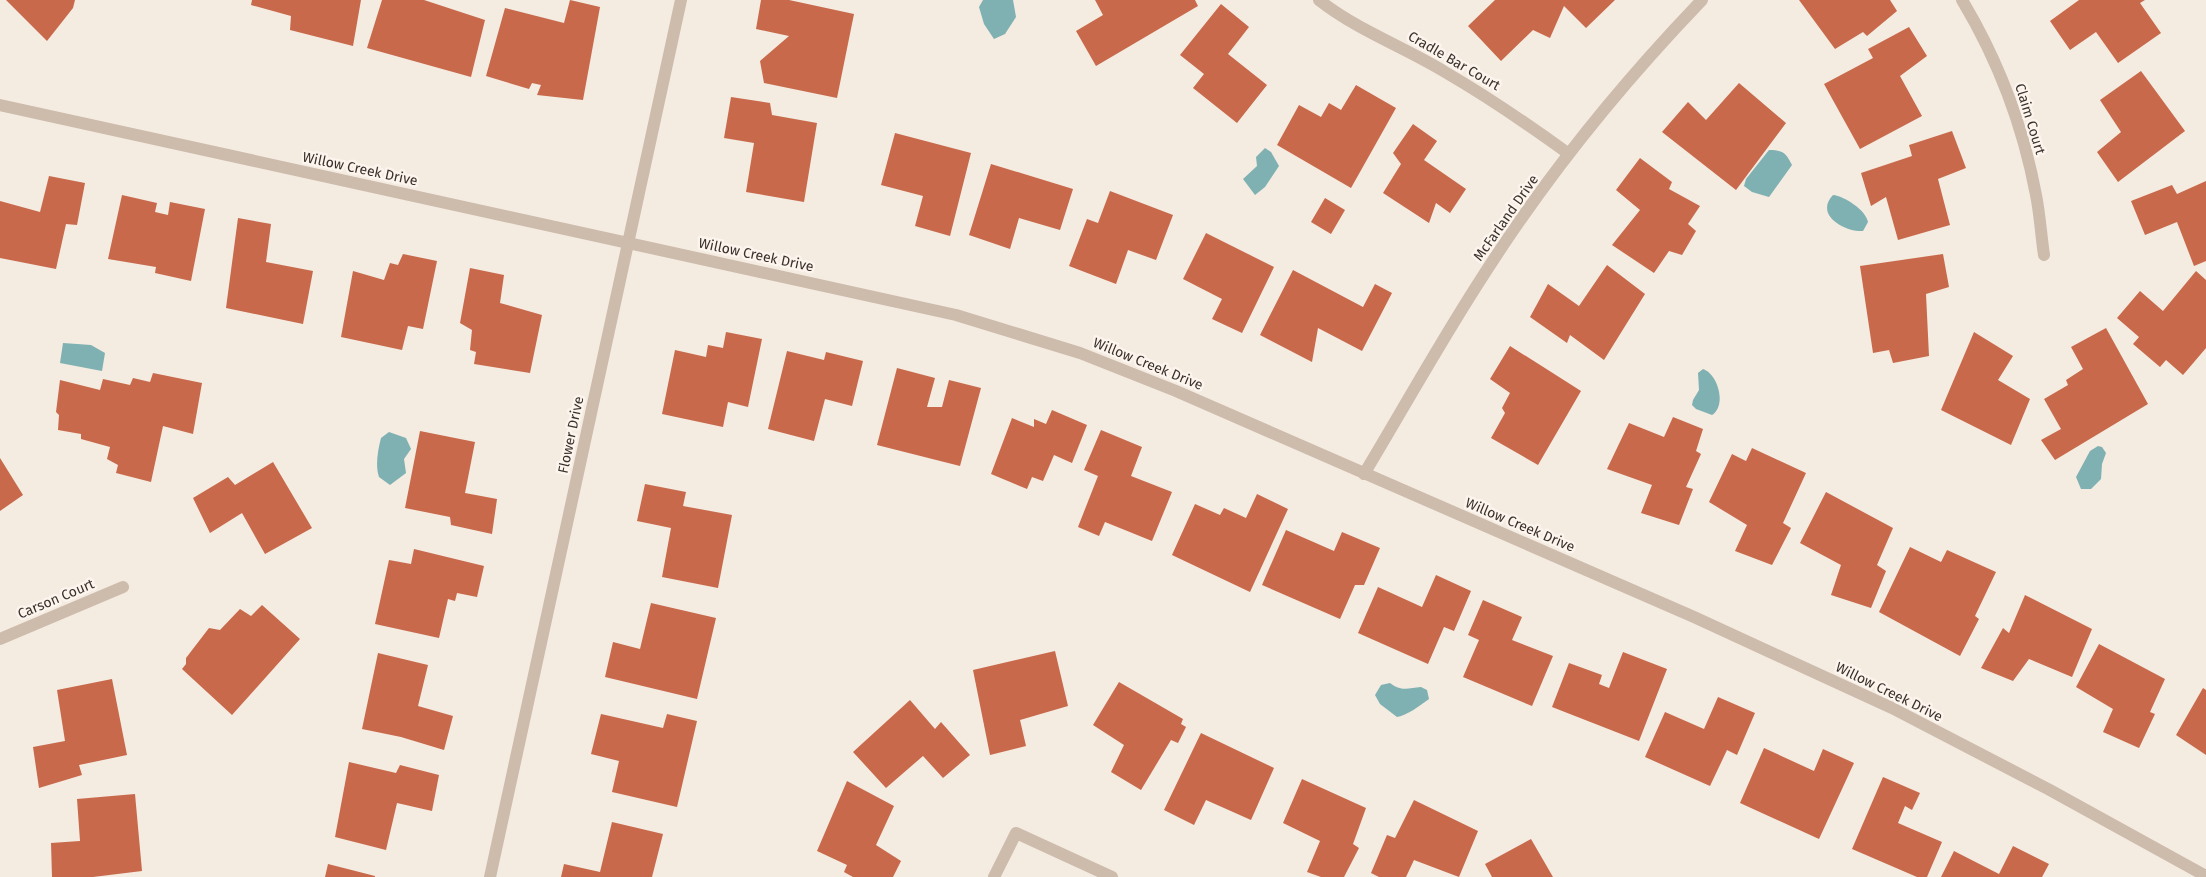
<svg xmlns="http://www.w3.org/2000/svg" width="2206" height="877" font-family="'Fira Sans',sans-serif">
<style>
.water{fill:#7fb0b2}
.building{fill:#c8694b}
.lines{fill:none;stroke-linecap:round;stroke-linejoin:round}
.minor{stroke:#cdbbac;stroke-width:12}
.labels{text-anchor:middle;dominant-baseline:central;stroke-width:5;stroke-linejoin:round;paint-order:stroke}
.street-label{font-size:14px;fill:#3b302b;stroke:#fbf5ee}
</style>
<rect width="100%" height="100%" fill="#f4ebe1"/>
<path class="water" d="M983,0H1013L1016,17L1005,34L994,39L984,24L979,7Z
M1265,148L1271,152L1279,166L1265,187L1255,195L1243,179L1257,166L1256,157Z
M1769,150C1783,150 1786,153 1792,165L1769,197L1752,192L1744,186L1746,179Z
M1833,195C1844,196 1866,210 1868,222L1863,231C1845,232 1814,215 1833,195Z
M63,343L91,345L105,353L102,371L60,363Z
M1703,369C1718,374 1727,405 1712,415L1696,409L1692,405L1693,400L1699,390L1698,373Z
M389,432L406,438L411,449L404,459L406,473L390,485L379,477C375,465 378,450 381,438Z
M2098,446L2102,447L2106,453L2102,464L2101,479L2091,489H2081L2076,477L2090,451Z
M1390,683C1401,692 1409,688 1421,687L1427,690L1429,699C1419,706 1408,715 1397,717L1380,704L1375,695L1381,685Z"/>
<path class="building" d="M6,0H75L73,8L47,41Z
M252,0H361L353,46L290,30L291,16L251,5Z
M382,0H424L485,20L471,77L367,48Z
M570,0L600,7L583,100L537,95L541,85L532,83L529,89L486,76L505,8L564,23Z
M761,0H789L854,14L837,98L764,83L760,61L789,36L756,29Z
M1095,0H1195L1198,6L1096,66L1076,31L1103,15Z
M1495,0H1615L1586,28L1564,6L1550,38L1533,30L1501,61L1468,26Z
M1799,0H1890L1897,11L1867,36L1863,32L1835,49Z
M2079,0H2145L2140,3L2161,33L2118,63L2096,32L2070,50L2050,21Z
M1221,4L1249,27L1228,54L1267,85L1237,123L1193,88L1204,74L1180,55Z
M1909,27L1927,56L1900,76L1922,116L1860,149L1824,84L1873,58L1868,49Z
M2141,71L2185,131L2118,182L2097,152L2121,132L2100,100Z
M1739,83L1786,123L1736,190L1662,132L1688,102L1706,120Z
M1356,85L1396,108L1351,188L1277,145L1299,105L1321,117L1329,103L1341,110Z
M731,97L770,103L772,115L817,123L804,202L746,192L754,143L724,138Z
M1413,124L1437,141L1424,160L1466,189L1450,213L1436,203L1429,223L1383,193L1401,164L1393,153Z
M1952,131L1966,168L1938,179L1950,225L1898,240L1886,197L1871,206L1861,173L1912,156L1909,145Z
M895,133L971,153L950,236L915,226L923,196L881,185Z
M1640,158L1672,182L1669,189L1700,206L1688,224L1696,231L1682,255L1669,251L1654,273L1612,245L1640,210L1616,190Z
M991,164L1073,189L1060,230L1019,218L1010,249L969,235Z
M49,176L85,183L77,225L66,224L56,269L0,258V201L40,212Z
M2206,181V261L2194,266L2177,222L2145,235L2131,201L2172,185L2177,194Z
M1110,191L1173,215L1156,260L1128,250L1116,284L1069,266L1087,219L1098,223Z
M122,195L157,203L155,212L168,215L170,202L205,209L191,281L155,273L156,267L108,259Z
M1325,198L1345,210L1331,234L1311,222Z
M238,218L271,224L266,262L313,271L303,324L226,308Z
M1206,233L1274,267L1242,333L1212,319L1222,299L1183,279Z
M403,254L437,261L423,329L408,326L402,350L341,337L353,271L384,280L390,263L398,265Z
M1943,254L1949,287L1926,294L1929,356L1893,363L1889,350L1873,353L1860,266Z
M1607,265L1645,294L1604,360L1570,335L1567,343L1530,317L1548,284L1579,306Z
M470,268L504,275L500,303L542,315L530,373L474,364L476,352L470,350L472,330L460,323Z
M1293,270L1363,307L1375,284L1392,293L1362,351L1318,328L1312,362L1260,335Z
M2196,271L2206,280V348L2183,375L2166,360L2160,367L2133,344L2139,337L2117,318L2140,291L2163,311Z
M2106,328L2148,404L2055,460L2041,440L2061,429L2044,399L2068,385L2066,380L2083,369L2071,347Z
M726,332L762,339L748,407L728,402L723,427L662,414L675,350L706,357L708,345L723,348Z
M1974,332L2013,356L1998,380L2030,399L2011,445L1941,410Z
M1510,346L1581,391L1538,465L1491,438L1505,413L1502,408L1510,393L1490,379Z
M787,351L824,360L826,352L863,361L852,406L825,399L814,441L768,429Z
M897,368L935,378L927,407H942L949,380L981,388L960,466L877,445Z
M153,373L202,383L193,434L163,426L151,482L116,473L118,465L107,459L110,447L81,439V434L58,430L59,415L56,412L60,380L100,390L103,379L130,385L133,378L150,382Z
M1052,410L1087,425L1072,463L1054,455L1043,481L1032,477L1027,489L991,474L1012,418L1034,427V419L1046,424Z
M1673,417L1703,429L1696,451L1701,454L1686,487L1693,489L1679,525L1641,513L1652,485L1607,469L1629,423L1664,437Z
M1101,430L1142,447L1131,476L1172,492L1152,541L1105,522L1099,536L1078,527L1098,476L1084,470Z
M420,431L475,442L465,493L497,499L492,534L451,525L450,517L405,508Z
M1752,448L1806,473L1783,523L1791,528L1772,565L1735,551L1747,525L1709,502L1732,454L1746,461Z
M0,458L23,495L0,511Z
M273,462L312,528L265,554L242,513L210,533L193,498L228,477L235,485Z
M645,484L686,492L683,506L732,515L718,588L662,577L671,528L637,521Z
M1826,492L1893,528L1877,565L1886,571L1871,608L1831,595L1841,565L1800,543Z
M1257,494L1288,509L1250,592L1172,555L1195,504L1220,515L1224,508L1246,518Z
M1286,530L1334,551L1342,532L1380,548L1364,585H1355L1340,619L1262,585Z
M1910,547L1941,562L1947,550L1996,572L1975,616L1979,619L1960,656L1879,612Z
M414,549L484,566L477,597L457,593L455,601L448,599L439,638L375,624L389,560L411,564Z
M1436,575L1471,591L1454,631L1444,627L1428,664L1358,633L1378,587L1422,607Z
M2025,595L2092,629L2072,677L2029,659L2013,681L1981,668L2003,628L2009,633Z
M1483,600L1522,617L1512,640L1553,656L1532,706L1463,677L1479,640L1468,635Z
M651,603L716,618L697,699L605,677L613,642L640,649Z
M262,605L300,639L232,715L182,669L186,664V658L209,628L220,630L240,609L251,616Z
M2099,644L2165,679L2150,712L2155,714L2139,748L2103,732L2113,709L2076,687Z
M1055,651L1068,706L1020,720L1026,746L990,755L973,670Z
M1623,652L1667,669L1639,741L1552,707L1569,663L1602,675L1599,684L1609,688Z
M378,653L428,665L418,706L453,716L444,750L401,737L362,729Z
M112,679L127,755L79,765L82,775L39,788L33,747L65,741L57,690Z
M1119,682L1183,719L1181,724L1186,727L1178,743L1171,740L1141,790L1111,772L1124,745L1093,725Z
M2203,688L2206,690V755L2176,735Z
M1718,697L1755,713L1737,755L1727,750L1710,786L1645,757L1665,712L1704,729Z
M910,700L935,729L941,722L970,755L943,778L923,756L886,788L853,752Z
M601,714L663,728L667,714L697,721L677,807L612,792L619,761L591,754Z
M1201,733L1274,768L1251,820L1206,800L1194,825L1164,810Z
M1764,748L1814,771L1823,749L1854,763L1819,839L1740,803Z
M349,762L396,773L400,765L439,775L432,811L397,803L386,850L335,837Z
M1883,777L1920,793L1912,810L1905,806L1898,823L1942,842L1927,877H1917L1852,849Z
M1302,779L1366,808L1353,844L1359,848L1344,877H1321L1307,872L1320,841L1283,823Z
M847,781L894,806L876,845L901,861L893,877H853L844,872L847,865L817,851Z
M135,794L142,871L93,877H52L51,843L80,841L77,799Z
M1414,800L1478,831L1459,877L1414,860L1406,877H1379L1371,873L1387,835L1395,838Z
M612,822L663,834L652,877H561L564,864L600,872Z
M1531,839L1553,877H1492L1485,864Z
M2013,846L2049,864L2042,877H1941L1954,851L1999,874Z
M328,864L375,876V877H325Z"/>
<g class="lines">
<path class="minor" d="M1319,0C1357,30 1404,47 1445,72C1488,97 1529,125 1569,154
M1962,0C1998,60 2023,126 2036,195C2040,215 2041,235 2044,255
M0,105L956,315L1080,353L1176,391L1694,617L1892,708L2048,789L2206,876
M1364,474C1410,397 1454,318 1504,244C1562,157 1630,75 1702,0
M0,639L123,587
M490,877L681,0
M994,877L1016,833L1112,877"/>
</g>
<g class="labels">
<g class="street-label">
<text transform="translate(1454 61) rotate(30)">Cradle Bar Court</text>
<text transform="translate(2030 119) rotate(73)">Claim Court</text>
<text transform="translate(360 169) rotate(12)">Willow Creek Drive</text>
<text transform="translate(1506 218) rotate(-55)">McFarland Drive</text>
<text transform="translate(756 255) rotate(12)">Willow Creek Drive</text>
<text transform="translate(1148 364) rotate(22)">Willow Creek Drive</text>
<text transform="translate(571 435) rotate(-78)">Flower Drive</text>
<text transform="translate(1520 525) rotate(23)">Willow Creek Drive</text>
<text transform="translate(56 599) rotate(-23)">Carson Court</text>
<text transform="translate(1889 692) rotate(26)">Willow Creek Drive</text>
</g>
</g>
</svg>
